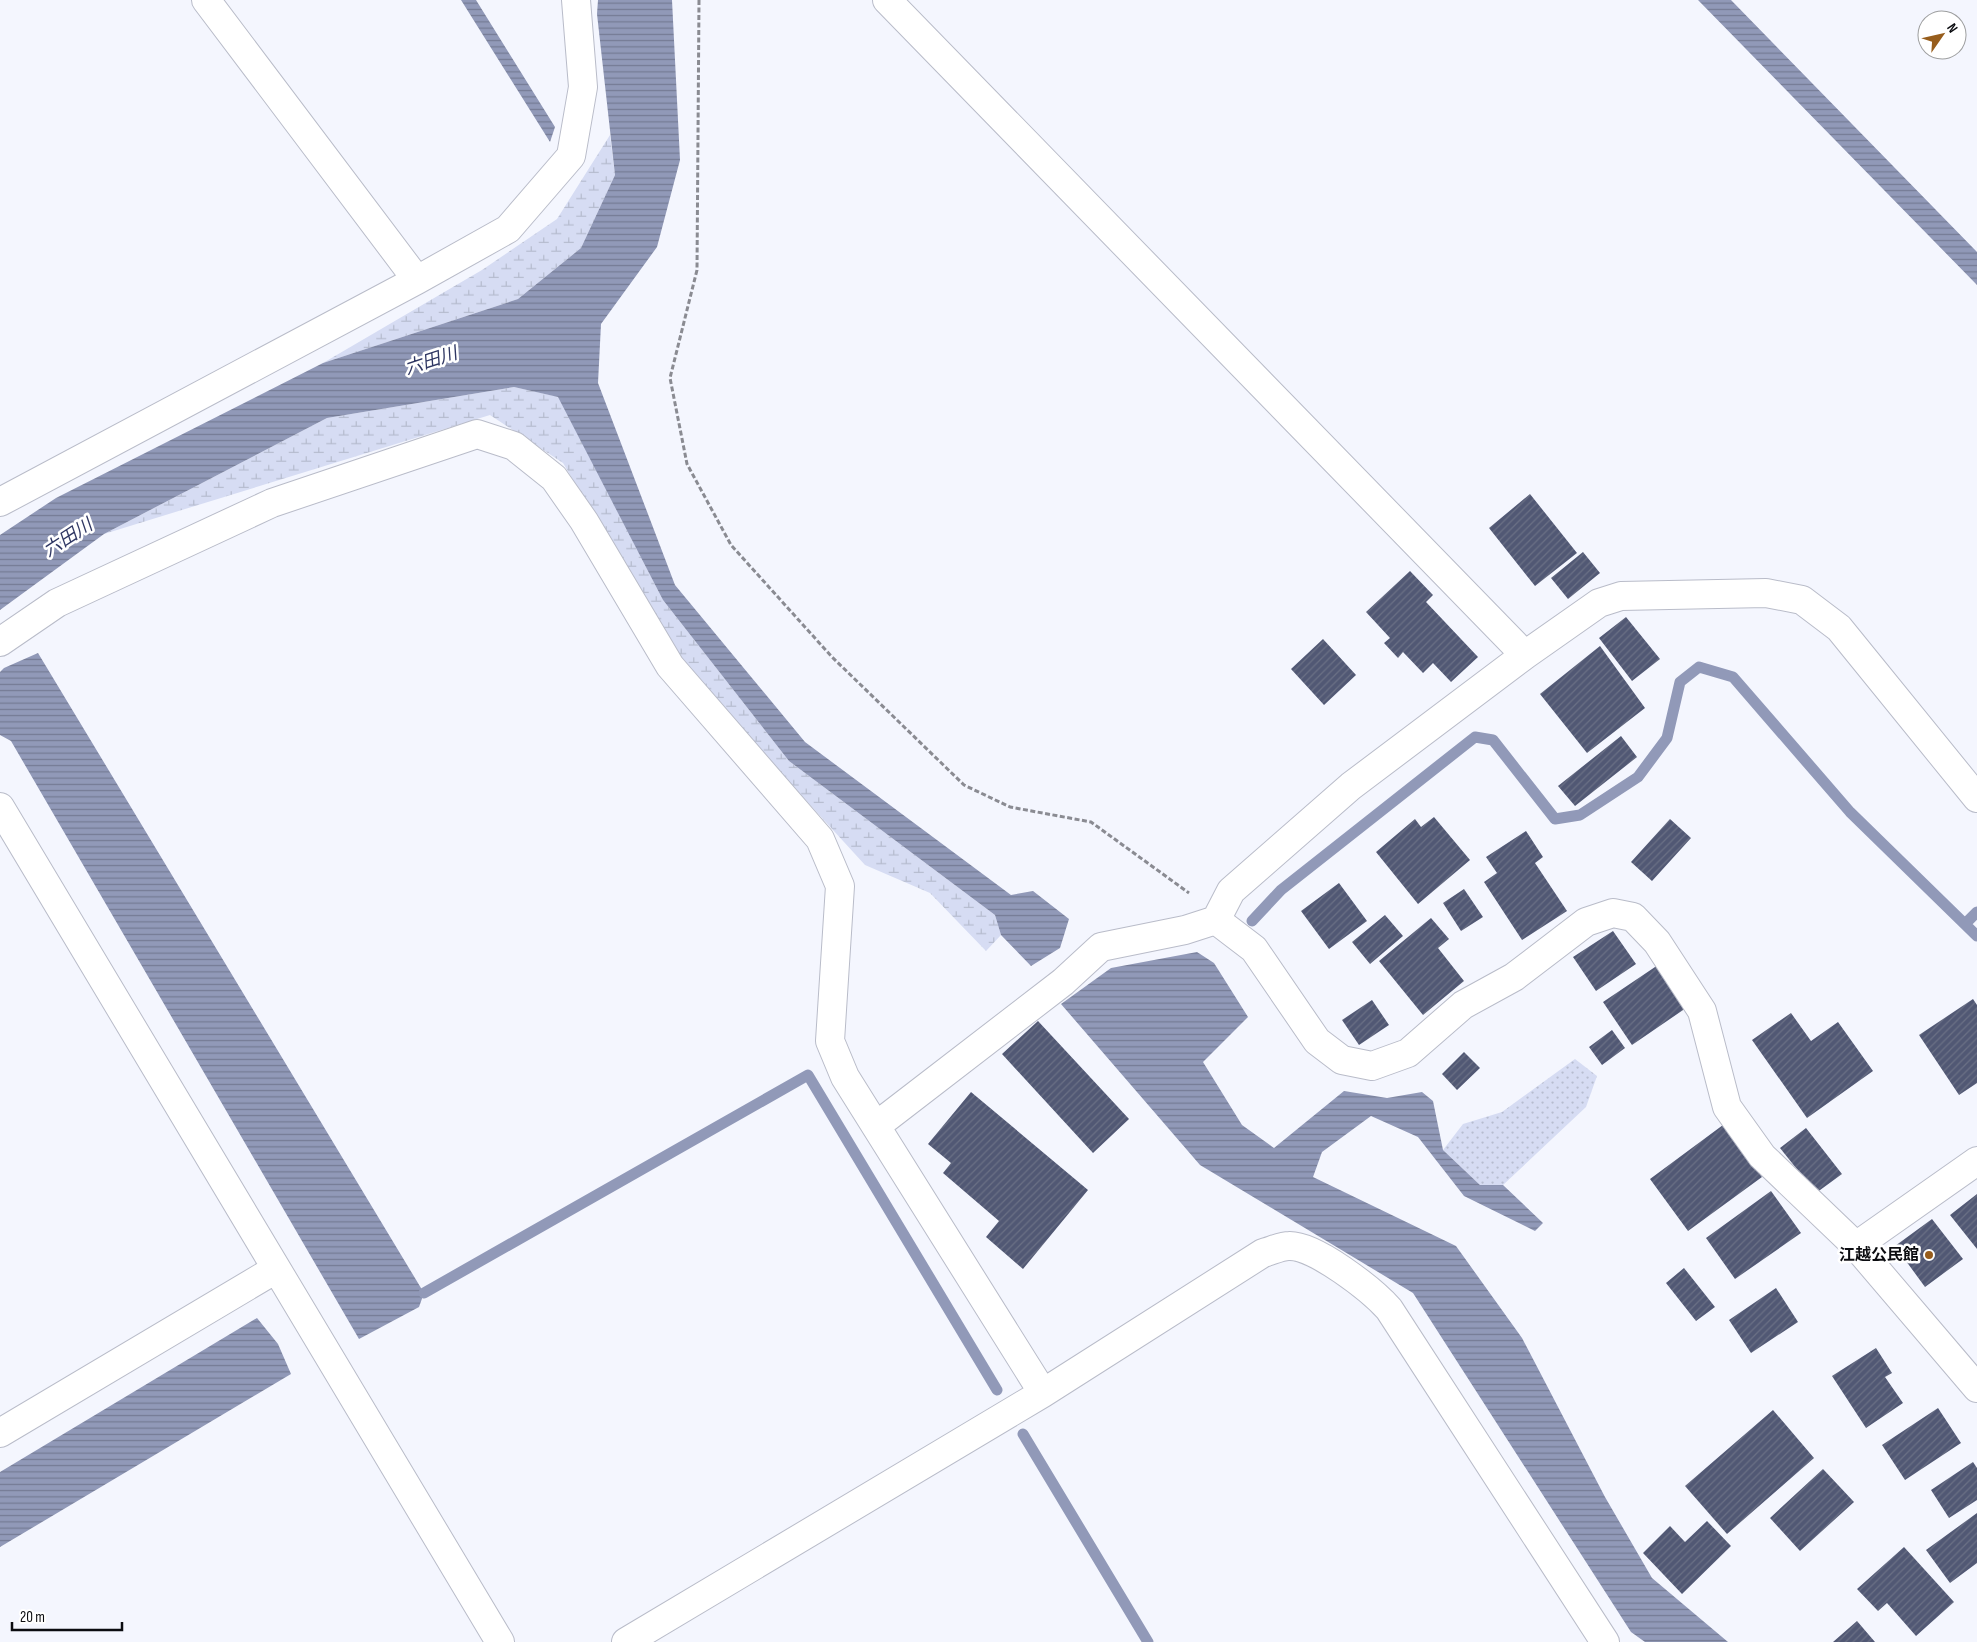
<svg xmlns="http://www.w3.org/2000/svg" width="1977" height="1642" font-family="'Sofia Sans Condensed','Noto Sans JP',sans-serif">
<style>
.grass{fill:url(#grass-dots)}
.wetland{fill:url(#wetland-marsh)}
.water{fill:url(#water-rules)}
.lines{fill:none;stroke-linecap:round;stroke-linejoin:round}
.stream{stroke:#9199b8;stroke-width:11}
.building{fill:url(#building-hatch)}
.minor-casing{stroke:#b9bcc9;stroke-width:30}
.path{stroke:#8a8b92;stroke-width:3;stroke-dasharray:5 2.5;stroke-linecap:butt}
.minor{stroke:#fff;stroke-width:28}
.poi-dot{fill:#975d1c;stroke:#fff;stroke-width:2}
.labels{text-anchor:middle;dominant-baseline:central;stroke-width:5;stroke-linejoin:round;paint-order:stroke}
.poi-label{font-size:16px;font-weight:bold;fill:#0b0c10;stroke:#fff;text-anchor:end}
.water-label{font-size:18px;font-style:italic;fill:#2f3763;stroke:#fff}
</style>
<defs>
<pattern id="grass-dots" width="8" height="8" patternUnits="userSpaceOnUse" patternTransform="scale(1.25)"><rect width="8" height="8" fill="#d6dcf3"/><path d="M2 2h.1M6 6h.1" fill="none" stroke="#b6bccf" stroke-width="1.8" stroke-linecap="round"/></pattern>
<pattern id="wetland-marsh" width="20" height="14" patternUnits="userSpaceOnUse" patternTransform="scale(1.25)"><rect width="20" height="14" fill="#d6dcf3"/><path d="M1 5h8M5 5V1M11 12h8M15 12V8" fill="none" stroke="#b6bccf"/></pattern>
<pattern id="water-rules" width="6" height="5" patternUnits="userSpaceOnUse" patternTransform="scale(1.25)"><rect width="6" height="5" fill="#9199b8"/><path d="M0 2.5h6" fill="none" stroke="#757b94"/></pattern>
<pattern id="building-hatch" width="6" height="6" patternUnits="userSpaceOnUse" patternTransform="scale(1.25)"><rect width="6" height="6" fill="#515874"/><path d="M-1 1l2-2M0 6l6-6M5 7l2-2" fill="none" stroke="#6a7085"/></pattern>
</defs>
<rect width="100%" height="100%" fill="#f4f6fe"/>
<path class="grass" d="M1575,1059L1597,1076L1586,1107L1503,1185H1480L1443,1150L1463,1124L1502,1112Z"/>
<path class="wetland" d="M610,135L615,175L581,248L518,299L323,363L482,270L557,219Z
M514,387L559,397L663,600L789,761L995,915L1001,935L986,951L930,893L865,865L684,667L563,463L490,415L104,534L327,418Z"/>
<path class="water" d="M461,0H476L555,127L550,142Z
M598,0H672L680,160L657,247L601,324L598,383L675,585L805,742L1011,895L1033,891L1069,919L1060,948L1031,966L1001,935L995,915L789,761L663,600L558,397L514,387L327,418L104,534L0,610V535L56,498L323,363L518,299L581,248L615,175L597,14Z
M1698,0H1731L1977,252V285Z
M38,653L424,1293L419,1307L359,1339L11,741L0,735V672L4,668Z
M1197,952L1214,963L1248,1017L1203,1062L1242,1125L1274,1148L1344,1091L1387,1098L1422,1092L1433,1101L1443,1150L1480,1185H1503L1543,1223L1535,1231L1464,1196L1418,1137L1371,1116L1322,1152L1313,1177L1456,1246L1522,1338L1605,1497L1652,1578L1728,1642H1645L1631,1632L1413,1293L1200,1165L1061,1004L1111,968Z
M257,1318L278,1344L291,1374L0,1547V1472Z"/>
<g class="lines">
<path class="stream" d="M1252,921L1281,890L1475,737L1493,740L1555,819L1580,815L1638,777L1667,738L1680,682L1699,667L1733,677L1850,812L1977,936
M1965,924L1977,912
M424,1293L808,1075L997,1390
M1023,1434L1148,1642"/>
</g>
<path class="building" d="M1530,494L1577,553L1535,586L1489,528Z
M1583,552L1600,573L1568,599L1551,578Z
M1410,571L1433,595L1426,602L1478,657L1451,682L1433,663L1423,673L1403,652L1398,658L1384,643L1390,638L1366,612Z
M1626,617L1660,659L1632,681L1599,638Z
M1323,639L1356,675L1324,705L1291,669Z
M1600,646L1645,708L1587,753L1540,694Z
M1621,736L1637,757L1575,806L1558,786Z
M1434,817L1470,860L1418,904L1376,852L1415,819L1421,827Z
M1670,819L1691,838L1652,881L1631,862Z
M1526,831L1543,857L1535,863L1567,911L1522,940L1484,882L1497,873L1486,857Z
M1339,883L1367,921L1329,949L1301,911Z
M1464,889L1483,917L1461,931L1443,903Z
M1385,915L1403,936L1370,964L1352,942Z
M1431,918L1449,939L1438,948L1464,981L1423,1015L1379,961Z
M1613,931L1636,964L1596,991L1573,957Z
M1658,965L1686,1008L1632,1045L1603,1002Z
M1973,999L1977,1005V1083L1959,1095L1919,1035Z
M1372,1000L1389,1025L1359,1045L1342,1020Z
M1791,1013L1811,1041L1838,1022L1873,1071L1807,1118L1752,1040Z
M1038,1021L1129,1119L1093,1153L1002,1054Z
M1612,1030L1625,1048L1602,1065L1589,1047Z
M1464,1052L1480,1068L1457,1090L1442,1074Z
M971,1092L1088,1190L1023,1269L986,1237L999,1221L943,1173L951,1163L928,1144Z
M1723,1125L1762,1177L1688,1231L1650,1179Z
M1806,1128L1842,1174L1816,1193L1780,1148Z
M1771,1191L1801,1233L1735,1279L1706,1238Z
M1977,1194V1249L1950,1215Z
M1932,1219L1963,1259L1925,1287L1895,1246Z
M1684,1268L1715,1307L1696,1321L1666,1283Z
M1776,1288L1798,1322L1751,1353L1729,1320Z
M1876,1348L1892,1373L1885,1377L1903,1403L1866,1428L1832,1376Z
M1938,1408L1961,1443L1905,1480L1882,1445Z
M1773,1410L1814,1458L1727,1534L1685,1486Z
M1973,1462L1977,1468V1500L1949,1518L1931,1490Z
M1823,1469L1854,1502L1800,1551L1770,1518Z
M1977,1513V1563L1950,1583L1926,1550Z
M1707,1521L1731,1546L1682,1594L1643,1553L1670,1526L1685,1542Z
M1904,1547L1954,1602L1916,1636L1887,1603L1878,1611L1857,1589Z
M1857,1621L1875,1642H1833Z"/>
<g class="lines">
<g class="minor-casing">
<path id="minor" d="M206,0L417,280
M887,0L1525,655L1599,603L1621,596L1766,593L1802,600L1839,628L1977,798
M0,502L417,280L508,229L571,156L583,87L576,0
M0,642L57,603L272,503L477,434L514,446L554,478L584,521L670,666L820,839L840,886L830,1041L845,1077L1043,1393
M0,807L500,1642
M1216,920L1254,949L1317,1041L1342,1060L1372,1066L1408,1053L1463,1005L1514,977L1586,922L1613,913L1633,917L1657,942L1702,1011L1727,1107L1762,1156L1856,1246L1977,1388
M876,1126L1063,982L1101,947L1185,930L1216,920L1231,891L1351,786L1525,655
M1856,1246L1977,1161
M0,1433L276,1269
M626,1642L1043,1393L1263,1253C1271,1251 1281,1246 1289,1246C1315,1245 1372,1290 1389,1309L1605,1642"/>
</g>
<path class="path" d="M699,0L697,270L670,378L687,464L731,545L832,657L964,785L1010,807L1091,822L1189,893"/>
<use href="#minor" class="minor"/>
</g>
<circle class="poi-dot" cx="1929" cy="1255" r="5"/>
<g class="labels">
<g class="poi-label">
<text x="1919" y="1255">江越公民館</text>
</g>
<g class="water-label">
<text transform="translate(431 361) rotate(-18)">六田川</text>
<text transform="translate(68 538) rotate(-33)">六田川</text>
</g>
</g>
<g transform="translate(1942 35) rotate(56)"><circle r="24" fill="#ffffff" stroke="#9d9e9f"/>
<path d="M0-4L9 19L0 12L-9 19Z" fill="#975d1c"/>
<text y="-8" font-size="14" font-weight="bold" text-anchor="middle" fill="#0b0c10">N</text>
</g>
<path d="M12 1622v8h110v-8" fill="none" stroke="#0b0c10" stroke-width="2.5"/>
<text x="20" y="1622" font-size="15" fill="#0b0c10" stroke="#ffffff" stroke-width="4" paint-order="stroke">20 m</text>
</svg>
